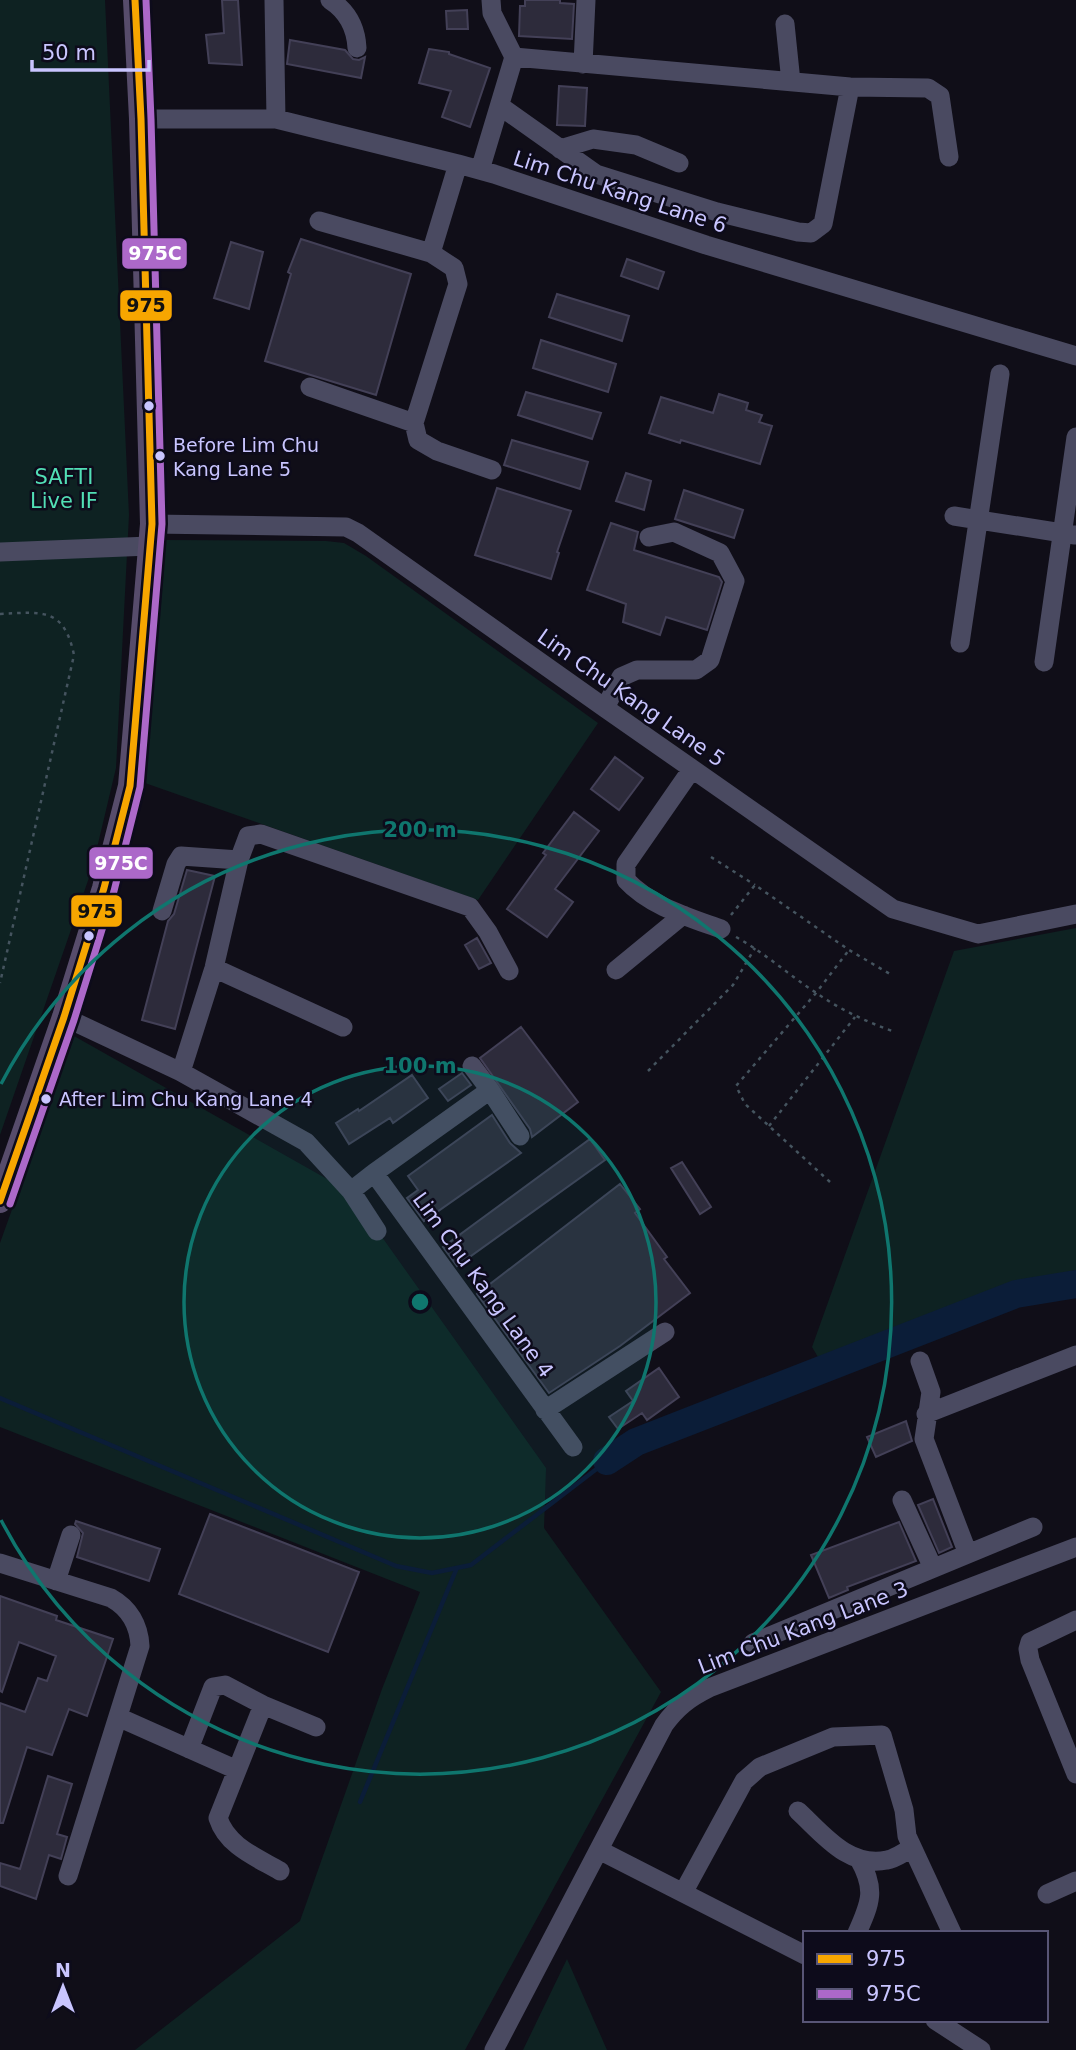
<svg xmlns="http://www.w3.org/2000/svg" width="1076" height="2050" font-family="'DejaVu Sans',sans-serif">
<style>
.green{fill:#0e2222}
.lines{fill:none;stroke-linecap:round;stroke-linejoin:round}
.stream{stroke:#0b1d38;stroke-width:4.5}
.river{stroke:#0b1d38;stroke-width:28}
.building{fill:#2d2b3b;stroke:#434057;stroke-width:2}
.path{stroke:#45545f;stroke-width:2.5;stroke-dasharray:3.5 5;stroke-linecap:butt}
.minor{stroke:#4a4a61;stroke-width:19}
.major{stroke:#574c6b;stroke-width:24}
.bus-1-casing{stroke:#0d0b1b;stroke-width:12}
.bus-2-casing{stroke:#0d0b1b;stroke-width:12}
.bus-1{stroke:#f7a600;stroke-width:7}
.bus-2{stroke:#ac68c9;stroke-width:7}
.ring{fill:none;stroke:#0f766e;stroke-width:3.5}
.bus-dot{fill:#c9c5ff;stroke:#0d0b1b;stroke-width:2.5}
.labels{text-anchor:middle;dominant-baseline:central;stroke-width:5;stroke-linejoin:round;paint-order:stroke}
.bus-label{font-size:19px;fill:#c9c5ff;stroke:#0d0b1b;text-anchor:start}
.street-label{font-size:21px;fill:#c9c5ff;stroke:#0d0b1b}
.park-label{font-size:21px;fill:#52deb5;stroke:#0d0b1b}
.centre{fill:#0f766e;stroke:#0d0b1b;stroke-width:3.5}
.ring-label{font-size:21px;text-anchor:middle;font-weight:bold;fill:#0f766e;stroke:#0d0b1b;stroke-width:5;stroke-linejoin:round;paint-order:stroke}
.line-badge{stroke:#0d0b1b;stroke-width:2.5}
.badge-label{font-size:19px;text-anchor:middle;font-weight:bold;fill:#fff}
.pale-badge-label{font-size:19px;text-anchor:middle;font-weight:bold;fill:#111}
</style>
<rect width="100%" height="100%" fill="#100e18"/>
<path class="green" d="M0,0H105L129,515L116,768L92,869L0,1135Z
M163,540L326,541L344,543L366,556L598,723L478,900L145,783Z
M1076,928V1270L1019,1282L818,1357L812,1347L954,951Z
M74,1036L350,1192L546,1468L544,1528L661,1692L465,2050H135L300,1921L382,1689L420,1592L0,1427V1243Z
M567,1959L607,2050H523Z"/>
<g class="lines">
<path class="stream" d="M0,1398L396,1566L432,1573L471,1565L607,1461
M360,1802L456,1570"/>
<path class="river" d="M607,1461L636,1442L1016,1294L1076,1284"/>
</g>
<path class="building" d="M222,0H238L242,65L209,63L206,35L224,33Z
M525,0H560V3L574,4L572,39L519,36L520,6H525Z
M467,10L468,29H447L446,11Z
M290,40L345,50L353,59L359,60L365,57L361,78L287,64Z
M429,49L449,52V54L490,68L470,127L442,117L451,91L419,83Z
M559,86L587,88L585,126L557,125Z
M301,239L411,274L376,395L265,361L291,274L288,272Z
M231,242L263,252L249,309L214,298Z
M627,259L664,272L658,289L621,276Z
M557,294L629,316L622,341L549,317Z
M541,340L616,364L608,392L533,368Z
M526,392L601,413L592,439L518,415Z
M719,394L748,403L746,410L762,415L759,422L772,426L760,464L681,440L680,443L649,433L661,397L713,413Z
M512,440L588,462L580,489L504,465Z
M626,473L651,481L644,510L616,501Z
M497,488L571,511L557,552L559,553L551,579L475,555Z
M684,490L743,510L734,538L675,519Z
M611,523L638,532L634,550L719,577L722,582L707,630L666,617L660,635L623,622L626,604L587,590Z
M615,757L643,778L619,810L591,789Z
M574,812L599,831L555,889L573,902L547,937L507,909L546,855L543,853Z
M187,870L215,876L175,1029L142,1020L168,921L174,914Z
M477,938L491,963L479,969L465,945Z
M521,1027L578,1102L532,1137L530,1129L480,1058Z
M462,1073L471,1085L448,1101L439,1089Z
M412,1075L428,1098L393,1123L390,1118L349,1144L336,1123L358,1109L359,1111Z
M492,1115L510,1143L521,1153L424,1221L407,1198L418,1190L408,1176Z
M590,1139L605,1160L457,1266L443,1247Z
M682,1162L711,1207L700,1214L671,1168Z
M620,1184L640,1209L635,1213L667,1257L664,1259L690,1293L620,1346L549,1393L477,1294Z
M659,1368L679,1397L647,1420L642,1413L618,1429L609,1417L633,1401L626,1391Z
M906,1421L912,1441L876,1457L867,1437Z
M933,1499L952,1547L939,1553L918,1505Z
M210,1514L359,1572L328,1652L179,1594Z
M76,1521L160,1549L149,1581L77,1557L83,1533L75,1524Z
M899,1522L916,1561L847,1587L848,1590L829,1598L811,1555Z
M0,1596L57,1616L56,1620L113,1639L87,1716L69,1709L52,1755L27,1747L3,1823H0V1703L25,1712L38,1678L47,1681L56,1656L19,1642L2,1692L0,1691Z
M48,1776L72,1784L57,1834L67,1837L61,1859L49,1855L36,1899L0,1886V1863L20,1869Z"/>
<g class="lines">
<path class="path" d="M0,614C42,612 64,607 74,655L0,983
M711,857L755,885
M731,915L755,885L849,950L890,974
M736,937C765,953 790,976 818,994C841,1010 865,1021 892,1031
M648,1071L733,985L755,948
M769,1126L855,1017
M830,1182L745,1104L736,1086L816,993L849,950"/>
<path class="minor" d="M274,0L276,119
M330,0C347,11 356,28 357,48
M785,24L791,82
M514,57L850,87L928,88L940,96L949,157
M583,64L586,0
M500,106L596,174L717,212L798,232L811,233L823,224L850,87
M141,119H276L458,164L494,174L706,245L1076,356
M560,149L593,139L636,145L679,163
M480,170L514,57L492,13L491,0
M319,221L431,253L454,268L458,284L414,423L418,440L437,451L492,470
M431,253L458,164
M310,387L414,423
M954,516L1075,535
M152,524L346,527L358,533L605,708L893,909L978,934L1076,914
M0,552L150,546
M960,643L1000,374
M1044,662L1076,437
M605,708L621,677L637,670H696L710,660L735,581L720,553L674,532L649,537
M692,769L626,864V880C650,906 688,917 721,929
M162,911L176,864L181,856L239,860
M214,968L343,1027
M616,970L683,915
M64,1017L181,1072L306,1142L351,1191L377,1231
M472,1066L490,1090
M181,1072L214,968L239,860L248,836L261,834L470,907L488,932L509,971
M374,1173L490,1090L520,1136
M351,1191L374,1173L573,1447
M920,1361L931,1392L924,1439L968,1554
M545,1410L665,1332
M926,1414L1076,1355
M902,1500L933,1568
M0,1563L111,1598C129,1608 139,1625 140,1646L68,1876
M56,1581L71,1535
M1076,1620L1030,1642L1028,1649L1030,1660L1076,1774
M753,1643L1033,1527
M263,1705L218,1818C227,1846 256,1857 280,1871
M118,1717L237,1770
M189,1749L213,1687L225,1685L263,1705L316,1727
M798,1811C823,1834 848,1868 887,1860C895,1859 904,1852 912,1848
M599,1850L805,1955
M683,1893L744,1781L760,1767L833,1737L882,1735L904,1810L907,1836L952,1933
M1047,1894L1076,1881
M857,1933C871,1902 876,1889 859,1859
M935,2020L981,2050
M494,2050L664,1725C677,1707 689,1698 709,1688L1076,1547"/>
<path class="major" d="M0,1201L64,1017L104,888L130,786L152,524L141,119L135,0"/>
<g class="bus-1-casing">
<path id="bus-1" d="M0,1201L64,1017L104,888L130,786L152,524L141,119L135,0"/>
</g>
<g class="bus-2-casing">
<path id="bus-2" d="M10,1204L74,1020L114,891L140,787L162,524L151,119L146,0"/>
</g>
<use href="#bus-1" class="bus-1"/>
<use href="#bus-2" class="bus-2"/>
</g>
<circle cx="420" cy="1302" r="236" fill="#0f766e" fill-opacity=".12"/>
<g class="ring">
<circle cx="420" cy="1302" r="236"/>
<path d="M1 1084A472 472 0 1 1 1 1520"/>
</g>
<g class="bus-dot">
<circle cx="149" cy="406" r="6"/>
<circle cx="160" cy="456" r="6"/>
<circle cx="89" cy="936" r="6"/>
<circle cx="46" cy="1099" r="6"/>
</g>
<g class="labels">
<g class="bus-label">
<text x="173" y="445">Before Lim Chu<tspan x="173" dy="24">Kang Lane 5</tspan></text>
<text x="59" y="1099">After Lim Chu Kang Lane 4</text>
</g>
<g class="street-label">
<text transform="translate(620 192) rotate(18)">Lim Chu Kang Lane 6</text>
<text transform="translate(631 698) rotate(35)">Lim Chu Kang Lane 5</text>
<text transform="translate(483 1285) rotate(54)">Lim Chu Kang Lane 4</text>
<text transform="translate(803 1628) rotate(-21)">Lim Chu Kang Lane 3</text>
</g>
<g class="park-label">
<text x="64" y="477">SAFTI<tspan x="64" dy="24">Live IF</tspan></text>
</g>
</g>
<circle cx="420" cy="1302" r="10" class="centre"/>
<g class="ring-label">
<text x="420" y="837">200 m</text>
<text x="420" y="1073">100 m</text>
</g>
<g class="line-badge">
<rect x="121" y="237" width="67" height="33" rx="7" fill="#ac68c9"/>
<rect x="119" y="289" width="54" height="33" rx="7" fill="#f7a600"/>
<rect x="88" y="846" width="66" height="34" rx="7" fill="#ac68c9"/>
<rect x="70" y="894" width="53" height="34" rx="7" fill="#f7a600"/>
</g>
<g class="badge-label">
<text x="155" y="260">975C</text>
<text x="121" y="870">975C</text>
</g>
<g class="pale-badge-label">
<text x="146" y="312">975</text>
<text x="97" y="918">975</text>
</g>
<rect x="803" y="1931" width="245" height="91" fill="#0d0b1b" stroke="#585576" stroke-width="2"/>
<rect x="817" y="1954" width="35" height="10" fill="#f7a600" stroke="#585576" stroke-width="2"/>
<text x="866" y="1966" font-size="21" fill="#c9c5ff">975</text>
<rect x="817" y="1989" width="35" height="10" fill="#ac68c9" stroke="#585576" stroke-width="2"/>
<text x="866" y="2001" font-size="21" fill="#c9c5ff">975C</text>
<g transform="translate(63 1987)" stroke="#0d0b1b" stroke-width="5" paint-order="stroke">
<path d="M0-5L12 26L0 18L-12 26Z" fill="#c9c5ff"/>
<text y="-10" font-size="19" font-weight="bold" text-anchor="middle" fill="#c9c5ff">N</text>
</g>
<path d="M32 60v10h117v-10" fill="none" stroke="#c9c5ff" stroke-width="3.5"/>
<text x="42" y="60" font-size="21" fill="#c9c5ff" stroke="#0d0b1b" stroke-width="5" paint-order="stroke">50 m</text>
</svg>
